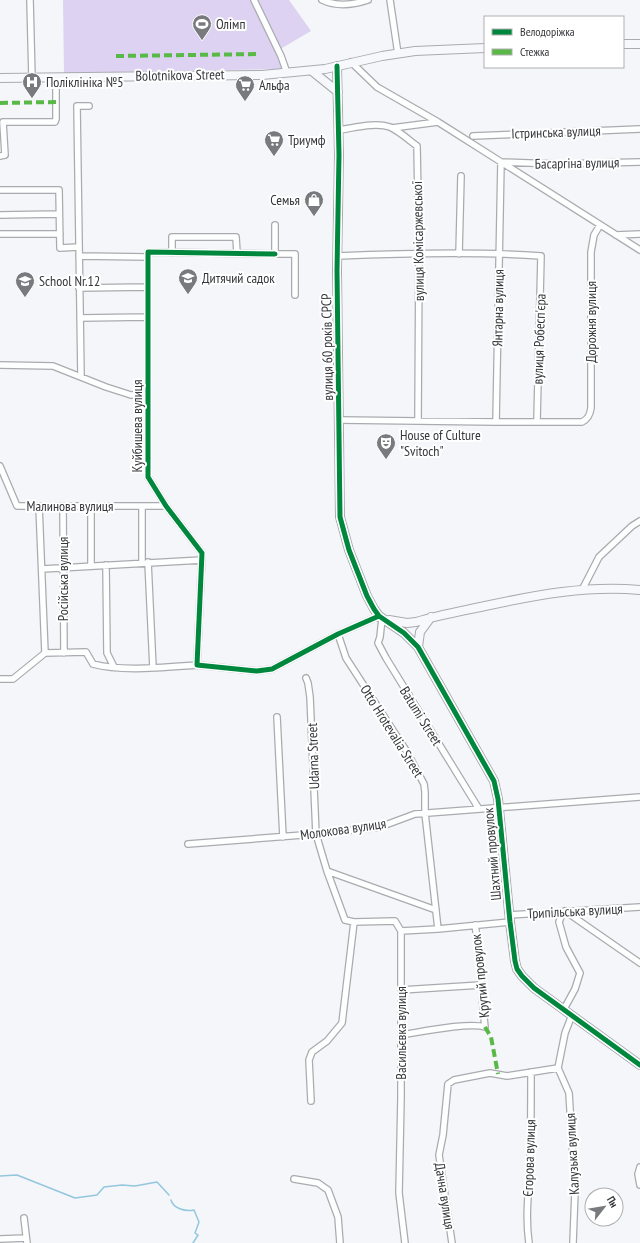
<svg xmlns="http://www.w3.org/2000/svg" width="640" height="1243" font-family="'PT Sans Narrow',sans-serif">
<style>
.green{fill:#ddd2f1}
.lines{fill:none;stroke-linecap:round;stroke-linejoin:round}
.stream{stroke:#93c7dd;stroke-width:1.5}
.street-casing{stroke:#aaabaf;stroke-width:8}
.secondary-casing{stroke:#aaabaf;stroke-width:10}
.street{stroke:#fdfefe;stroke-width:5.5}
.secondary{stroke:#f7f8fc;stroke-width:8}
.quiet{stroke:#58b947;stroke-width:4;stroke-dasharray:8 4;stroke-linecap:butt}
.cycleway-casing{stroke:#fff;stroke-width:8}
.cycleway{stroke:#00873e;stroke-width:5}
.labels{text-anchor:middle;dominant-baseline:central;stroke-width:4;stroke-linejoin:round;paint-order:stroke}
.poi-label{font-size:14px;fill:#36373b;stroke:#fff;text-anchor:start}
.street-label{font-size:14px;fill:#36373b;stroke:#fff}
</style>
<rect width="100%" height="100%" fill="#f4f6fa"/>
<path class="green" d="M63,0H289L311,31L277,51L281,61L282,69L110,72L64,74Z"/>
<g class="lines">
<path class="stream" d="M0,1176L17,1175L75,1198L97,1195L104,1187L122,1185L135,1186L157,1182L169,1195
M171,1200C173,1208 185,1212 194,1210L199,1222L195,1233L198,1235L193,1243"/>
<g class="street-casing">
<path id="street" d="M30,0L32,78
M254,0L281,56L287,73
M322,0C337,7 353,5 368,0
M390,0L398,54
M351,62L377,87L438,122
M392,128L438,122L640,250
M339,130C354,128 375,122 390,127C399,131 409,140 417,146L419,254L418,421
M473,136L640,129
M0,156L5,155L3,122H55L56,119V77
M0,190H59L60,248L79,247
M0,215L59,214
M275,225V254H295V295
M0,234H60
M616,235L640,234
M172,253V237H236L237,253
M275,254L148,252V477L166,506L202,553L197,665L257,671L272,669L338,634L379,616
M459,254L461,176
M79,256L148,257
M338,256C405,253 474,251 541,256L537,421
M79,288L148,287
M80,318L148,317
M0,365L53,366L106,387L131,395L148,394
M81,376L77,106H89
M340,420L496,422H582C588,419 590,415 591,408V252L594,235L600,225
M496,422L501,162L558,164L640,162
M0,466L17,506H166
M39,506L45,653L86,652L93,664C122,672 166,667 197,665
M63,506L64,653
M148,562L153,668
M142,563V506
M106,565L107,653L114,667
M91,566V506
M42,569L202,560
M582,590L599,557L632,526L640,521
M382,618L380,637L378,643L386,658L479,809
M338,634L346,658L407,752L424,784L425,792V813L438,929
M306,678L308,683L310,697L316,834L327,871L436,910
M0,679H13L45,653
M277,717L283,837
M188,844L316,834L380,827L415,814L640,797
M327,871L345,920L354,922L395,921L401,931
M565,911L640,963
M563,912L559,922L566,947L580,973L575,989L564,1009
M509,915L640,907
M401,990L481,985
M401,1035C421,1032 468,1022 485,1027C481,993 481,959 475,925
M558,1068L569,1093L575,1191L573,1243
M311,1101L309,1060L312,1052L327,1041L342,1023L354,922
M640,1167L638,1174L640,1185
M294,1179L318,1183L328,1190L338,1217L340,1243
M24,1218L27,1243
M0,1239L26,1238
M405,1243L399,1193L401,1098V931L438,929L510,922
M452,1243L439,1155L443,1135L448,1084L454,1080L490,1073L507,1076L558,1068L565,1033L572,1015
M529,1243C525,1216 529,1189 530,1162C531,1132 531,1102 531,1072"/>
</g>
<g class="secondary-casing">
<path id="secondary" d="M623,44H640
M337,66L339,155L337,271L340,517L349,550L367,596L374,609L379,616L404,633L418,647L494,781L498,799L510,922L515,961L517,969L522,976L534,988L640,1065
M312,71L338,92
M0,78L262,75L325,69L382,56L415,51L485,48
M389,620L407,623L416,622C439,615 462,611 485,606C536,595 588,585 640,590
M418,647L420,632L431,617"/>
</g>
<use href="#street" class="street"/>
<use href="#secondary" class="secondary"/>
<path class="quiet" d="M116,56L259,54
M0,103L57,102
M485,1027L491,1037L498,1074"/>
<g class="cycleway-casing">
<path id="cycleway" d="M337,66L339,155L337,271L340,517L349,550L367,596L374,609L379,616L404,633L418,647L494,781L498,799L510,922L515,961L517,969L522,976L534,988L640,1065
M275,254L148,252V477L166,506L202,553L197,665L257,671L272,669L338,634L379,616"/>
</g>
<use href="#cycleway" class="cycleway"/>
</g>
<defs>
<g id="stadium-pin" transform="scale(1)"><path d="M0 17L-7.5 6A9.5 9.5 0 1 1 7.5 6Z" fill="#787a7e" stroke="#fff"/><path d="M0-5a6.5 5 0 1 0 0 10a6.5 5 0 1 0 0-10ZM-3.5-1.8h7v3.6h-7Z" fill="#fff"/></g>
<g id="hospital-pin" transform="scale(1)"><path d="M0 17L-7.5 6A9.5 9.5 0 1 1 7.5 6Z" fill="#787a7e" stroke="#fff"/><path d="M-5-5h3v3.5h4V-5h3V5h-3V1.5h-4V5h-3Z" fill="#fff"/></g>
<g id="supermarket-pin" transform="scale(1)"><path d="M0 17L-7.5 6A9.5 9.5 0 1 1 7.5 6Z" fill="#787a7e" stroke="#fff"/><path d="M-6-5.5h2.5l.6 2H6L4.5 2H-2.5L-4.4-4H-6ZM-1.5 3.2a1.3 1.3 0 1 0 .1 0ZM3 3.2a1.3 1.3 0 1 0 .1 0Z" fill="#fff"/></g>
<g id="shop-pin" transform="scale(1)"><path d="M0 17L-7.5 6A9.5 9.5 0 1 1 7.5 6Z" fill="#787a7e" stroke="#fff"/><path d="M-5-2.5h2.3a2.7 3.5 0 0 1 5.4 0H5L5.5 6h-11ZM-1.5-2.5h3a1.5 2.3 0 0 0-3 0Z" fill="#fff"/></g>
<g id="school-pin" transform="scale(1)"><path d="M0 17L-7.5 6A9.5 9.5 0 1 1 7.5 6Z" fill="#787a7e" stroke="#fff"/><path d="M0-5L7-2L0 1L-7-2ZM-4 1L0 2.5L4 1V4Q0 6-4 4Z" fill="#fff"/></g>
<g id="theatre-pin" transform="scale(1)"><path d="M0 17L-7.5 6A9.5 9.5 0 1 1 7.5 6Z" fill="#787a7e" stroke="#fff"/><path d="M-5-5.5Q0-4 5-5.5V0Q5 5 0 6Q-5 5-5 0ZM-3.3-2.5H-1v1.5H-3.3ZM1-2.5H3.3v1.5H1ZM-2.8 1Q0 5.5 2.8 1Z" fill="#fff"/></g>
</defs>
<g fill-rule="evenodd">
<use href="#stadium-pin" x="202" y="24"/>
<use href="#hospital-pin" x="32" y="82"/>
<use href="#supermarket-pin" x="245" y="85"/>
<use href="#supermarket-pin" x="274" y="140"/>
<use href="#shop-pin" x="314" y="200"/>
<use href="#school-pin" x="188" y="278"/>
<use href="#school-pin" x="25" y="281"/>
<use href="#theatre-pin" x="386" y="443"/>
</g>
<g class="labels">
<g class="poi-label">
<text x="216" y="24">Олімп</text>
<text x="46" y="82">Поліклініка №5</text>
<text x="259" y="85">Альфа</text>
<text x="288" y="140">Триумф</text>
<text x="300" y="200" text-anchor="end">Семья</text>
<text x="202" y="278">Дитячий садок</text>
<text x="39" y="281">School Nr.12</text>
<text x="400" y="435">House of Culture<tspan x="400" dy="16">"Svitoch"</tspan></text>
</g>
<g class="street-label">
<text transform="translate(180 75) rotate(-1)">Bolotnikova Street</text>
<text transform="translate(556 132) rotate(-2)">Істринська вулиця</text>
<text transform="translate(577 163) rotate(-1)">Басаргіна вулиця</text>
<text transform="translate(418 241) rotate(-91)">вулиця Комісаржевської</text>
<text transform="translate(498 308) rotate(-89)">Янтарна вулиця</text>
<text transform="translate(591 322) rotate(-90)">Дорожня вулиця</text>
<text transform="translate(539 339) rotate(-88)">вулиця Робесп'єра</text>
<text transform="translate(327 347) rotate(-91)">вулиця 60 років СРСР</text>
<text transform="translate(137 426) rotate(-90)">Куйбишева вулиця</text>
<text x="70" y="506">Малинова вулиця</text>
<text transform="translate(63 579) rotate(-90)">Російська вулиця</text>
<text transform="translate(421 716) rotate(58)">Batumi Street</text>
<text transform="translate(392 731) rotate(58)">Otto Hrotevalia Street</text>
<text transform="translate(313 756) rotate(-92)">Udarna Street</text>
<text transform="translate(343 829) rotate(-8)">Молокова вулиця</text>
<text transform="translate(492 854) rotate(-95)">Шахтний провулок</text>
<text transform="translate(575 911) rotate(-3)">Трипільська вулиця</text>
<text transform="translate(480 976) rotate(-96)">Крутий провулок</text>
<text transform="translate(401 1033) rotate(-90)">Васильєвка вулиця</text>
<text transform="translate(572 1154) rotate(-93)">Калузька вулиця</text>
<text transform="translate(529 1158) rotate(-88)">Єгорова вулиця</text>
<text transform="translate(445 1196) rotate(81)">Дачна вулиця</text>
</g>
</g>
<rect x="484" y="16" width="140" height="52" fill="#ffffff" stroke="#afafb1"/>
<rect x="492" y="29" width="20" height="6" fill="#00873e" stroke="#afafb1"/>
<text x="520" y="36" font-size="12" fill="#36373b">Велодоріжка</text>
<rect x="492" y="49" width="20" height="6" fill="#58b947" stroke="#afafb1"/>
<text x="520" y="56" font-size="12" fill="#36373b">Стежка</text>
<g transform="translate(604 1207) rotate(59)"><circle r="19" fill="#ffffff" stroke="#afafb1"/>
<path d="M0-3L7 15L0 10L-7 15Z" fill="#787a7e"/>
<text y="-6" font-size="11" font-weight="bold" text-anchor="middle" fill="#36373b">Пн</text>
</g>
</svg>
